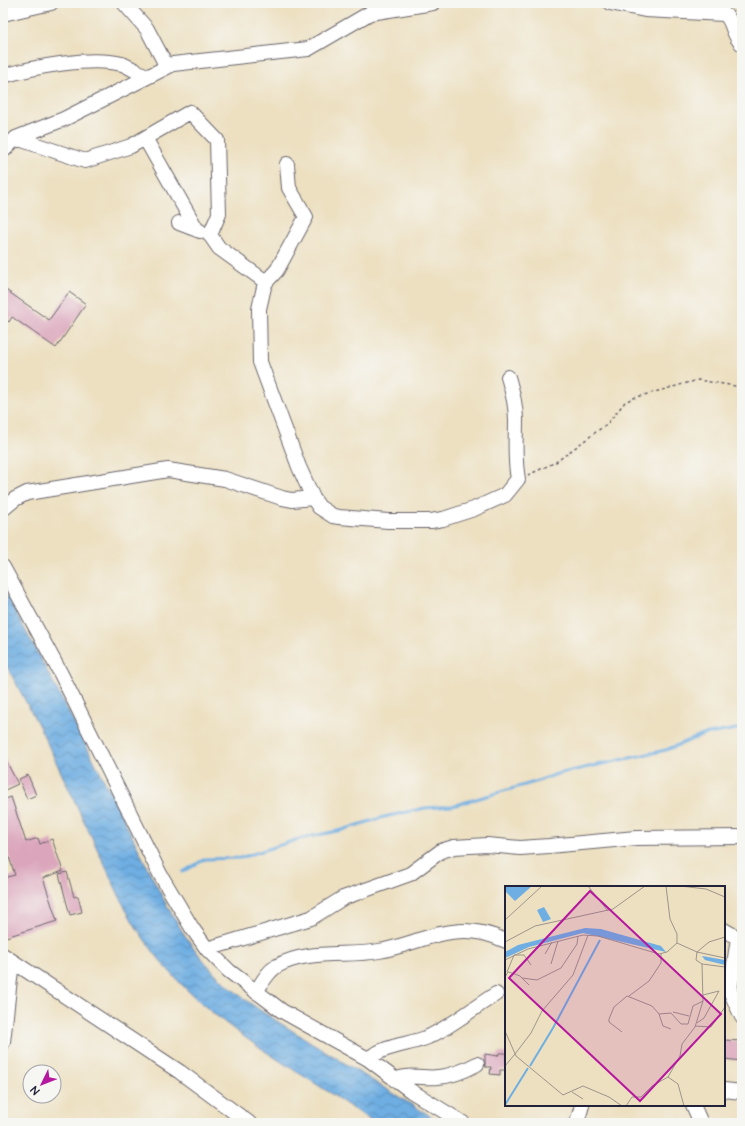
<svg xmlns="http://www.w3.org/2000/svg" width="745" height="1126" font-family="'Architects Daughter',sans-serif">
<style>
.water{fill:url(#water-waves);stroke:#48688e}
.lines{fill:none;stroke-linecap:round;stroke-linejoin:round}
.stream{stroke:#6eaee2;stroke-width:3}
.building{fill:#dba6bc}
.minor-casing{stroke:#69646a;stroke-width:16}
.path{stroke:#69646a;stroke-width:1.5;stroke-dasharray:3 3;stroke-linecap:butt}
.minor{stroke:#fff;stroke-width:14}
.inset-river{fill:none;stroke:#6eaee2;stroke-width:2}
.inset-road{fill:none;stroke:#9c948b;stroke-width:1}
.view{fill:#b5179e;fill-opacity:0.15;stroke:#b5179e;stroke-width:2}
.inset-edge{fill:none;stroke:#22223b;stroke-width:2}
</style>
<defs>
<pattern id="water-waves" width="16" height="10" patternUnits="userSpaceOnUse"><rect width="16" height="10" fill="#6eaee2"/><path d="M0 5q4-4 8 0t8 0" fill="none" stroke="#5a8db8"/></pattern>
</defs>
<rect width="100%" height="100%" fill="#f6f6f2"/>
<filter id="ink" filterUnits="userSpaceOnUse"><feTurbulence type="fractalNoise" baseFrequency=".025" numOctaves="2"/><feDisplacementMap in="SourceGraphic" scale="8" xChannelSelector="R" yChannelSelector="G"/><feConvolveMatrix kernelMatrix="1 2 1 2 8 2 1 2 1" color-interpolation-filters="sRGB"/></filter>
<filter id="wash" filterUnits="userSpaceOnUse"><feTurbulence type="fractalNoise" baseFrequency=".012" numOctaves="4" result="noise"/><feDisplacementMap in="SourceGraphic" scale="16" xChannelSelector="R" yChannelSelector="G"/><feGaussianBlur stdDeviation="0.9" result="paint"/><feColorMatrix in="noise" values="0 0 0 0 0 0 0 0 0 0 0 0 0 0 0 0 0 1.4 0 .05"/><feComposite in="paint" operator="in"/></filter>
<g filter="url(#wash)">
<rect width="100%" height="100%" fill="#ede0c1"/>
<path class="water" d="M3,589C47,670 90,751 131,834C156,884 179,939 221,979C248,1005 282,1024 314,1044C357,1071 399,1097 442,1123C425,1123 394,1126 378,1123C370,1121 336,1097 327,1091C244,1038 176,999 126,910L41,730L3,659Z"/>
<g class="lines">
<path class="stream" d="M183,872L205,859L240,858L299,839L342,830L384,817L425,808L452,806L535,782L557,774L666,750L703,735L742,728"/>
</g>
<g id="blocks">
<path class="building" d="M3,288L49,320L69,292L86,304L56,348L12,317L9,322L3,318Z
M3,755L18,784L5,790L3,786Z
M28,775L36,795L27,799L19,779Z
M11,797L26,842L38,838L40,844L52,839L63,871L43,878L57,921L3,938V878L15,875L6,848L3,849V800Z
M67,872L74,897L78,896L82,912L70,915L59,874Z
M724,1040L742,1041V1061L724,1059Z
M499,1053H506V1070H500V1075L490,1074L491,1067H485V1054L498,1056Z"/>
</g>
</g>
<g filter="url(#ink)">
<use href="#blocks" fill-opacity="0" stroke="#69646a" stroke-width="1"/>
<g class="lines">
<g class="minor-casing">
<path id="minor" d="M124,3L147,29L167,67
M610,3L645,10L724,14C734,20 731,34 742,44
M3,14L51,3
M3,76C34,67 90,56 122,64C130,67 139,73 147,76
M16,138L85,161L131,146L190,112L217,140L219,214L210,235L219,248L266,282
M145,138L197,230
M3,151L16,138L64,119L173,64L308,49L370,13L433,3
M287,164L289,188L306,217L277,270L266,282L264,287L259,309L260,362L299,467L313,498L319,507L333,516L339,517L388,521H431L443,519L474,509L505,495L518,479C514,459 516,440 516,420C516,405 512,390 508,377
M179,223L200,231
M3,509L15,499L27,493L168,470L225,479L282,498L292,500L313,498
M3,567L61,674L160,874L192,928L207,949L229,971L282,1011L368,1059L411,1091L463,1123
M724,930L738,938L730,991L742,1017
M207,949L311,918L343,898L410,874L441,851L454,847L487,845L520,848L549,846L636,838L742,837
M3,955L180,1072L249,1123
M256,992C262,983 267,972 277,966C306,949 347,957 379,951C408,946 435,931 465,931C479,931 493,935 506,941
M3,1042L12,961
M368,1059C385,1045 409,1045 428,1037C452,1026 473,1008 496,994
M395,1080C409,1073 424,1079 438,1077C451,1076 466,1070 477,1064
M724,1090L742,1092
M693,1105L701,1123
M577,1123L582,1105"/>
</g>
<path class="path" d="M528,475L556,462L608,423L625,402L633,398L698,380L742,387"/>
<use href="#minor" class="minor"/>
</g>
</g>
<g transform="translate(505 886)">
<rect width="220" height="220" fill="#ede0c1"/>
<path d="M1,0H27L10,15L1,6ZM39,21L46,33L38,36L32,24ZM80,42L96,43L156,60L161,66L78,47L24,61L0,72V66L13,59ZM197,70L220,74V79L200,74Z" fill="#6eaee2"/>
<path class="inset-river" d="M25,180L48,142L95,54M0,219L23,182"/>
<path class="inset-road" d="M83,0L103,25M161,0L165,33L172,48V57L192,66L220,72M175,0L201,3L220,11M0,34L37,0M0,56L30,40L108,23L140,0M40,68L47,56M0,74L23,63L78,49L93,50L154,68L162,66L172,57M46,78L53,55M197,78L220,81M2,86L9,69H19L26,79M0,91L3,86L7,87L15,90L24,99M17,92L32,94L56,82L72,58L73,50M124,110L144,95L156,77V68M168,126L184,130M154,128L166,127L176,138H183L188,120L198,115M192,137L199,132L214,105L198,109M190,140L206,141L220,121M0,145L11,170L58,209L78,200L104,211L117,220M117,146L104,136V133L109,121L122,110L147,120L154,128L158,140L166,143M10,168L26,147L37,125L68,89L83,49M0,180L10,168M163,191L173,198L179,220M67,206L78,213M121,220L127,211H136L147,200L163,191L175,170L177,158L190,141L198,115L197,78L191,74L192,66L204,56L220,51"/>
<path class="view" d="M85,5L216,128L135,215L4,92Z"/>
<rect width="220" height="220" class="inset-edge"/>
</g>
<rect width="745" height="1126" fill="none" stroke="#f6f6f2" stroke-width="16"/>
<g transform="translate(42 1084) rotate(227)"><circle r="19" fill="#f6f6f2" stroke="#a1a1a9"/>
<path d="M0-3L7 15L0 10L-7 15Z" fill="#b5179e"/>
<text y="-6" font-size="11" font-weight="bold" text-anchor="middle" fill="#22223b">N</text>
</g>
</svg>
